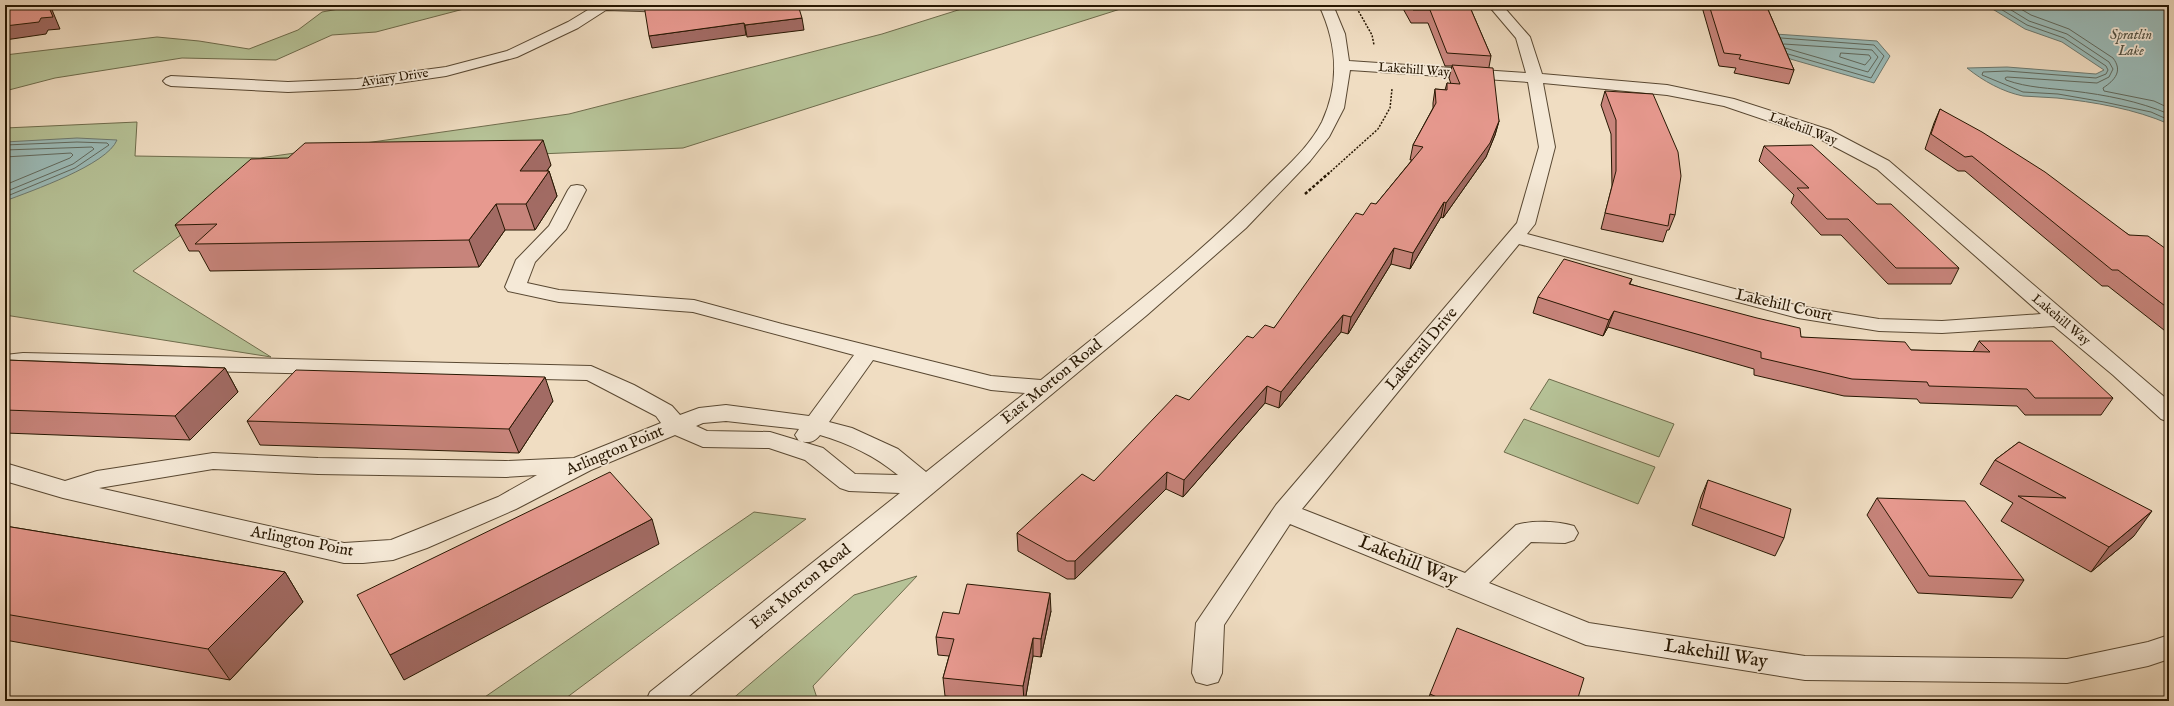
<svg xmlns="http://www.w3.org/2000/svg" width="2174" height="706" font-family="'IM FELL English',serif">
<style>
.green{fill:#b6c297;stroke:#6e6c4c}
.water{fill:#9bbbb8;stroke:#6d796f}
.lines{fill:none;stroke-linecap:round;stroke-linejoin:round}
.shore{stroke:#61695d;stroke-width:1}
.minor-casing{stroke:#594832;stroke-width:2}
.path-far1{stroke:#271702;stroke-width:1.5;stroke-dasharray:2 1.5;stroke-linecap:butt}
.path{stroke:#271702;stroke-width:2.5;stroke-dasharray:3 2;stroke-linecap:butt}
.minor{fill:#f5e9d7;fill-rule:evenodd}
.wall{fill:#c7847b;stroke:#271702}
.shaded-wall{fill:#a26b64;stroke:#271702}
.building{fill:#e7998f;stroke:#271702}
.labels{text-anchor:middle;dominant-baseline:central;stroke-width:3.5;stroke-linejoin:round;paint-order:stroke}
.far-street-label{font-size:13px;fill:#271702;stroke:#f5e9d7}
.far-water-label{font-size:14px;font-style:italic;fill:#505042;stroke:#f5e9d7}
.street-label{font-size:16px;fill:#271702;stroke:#f5e9d7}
.near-street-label{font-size:19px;fill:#271702;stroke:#f5e9d7}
</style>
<rect width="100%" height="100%" fill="#f0ddc2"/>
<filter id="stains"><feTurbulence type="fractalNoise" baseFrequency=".005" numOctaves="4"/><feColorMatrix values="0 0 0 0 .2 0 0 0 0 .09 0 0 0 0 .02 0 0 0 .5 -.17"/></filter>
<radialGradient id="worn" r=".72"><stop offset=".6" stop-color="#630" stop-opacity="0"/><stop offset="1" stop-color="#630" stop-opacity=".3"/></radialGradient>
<path class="green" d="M361,5H479L376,32L332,35L276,60L182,58L55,78L5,91V55L157,37L199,41L249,49L298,30L322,12Z
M974,5H1133L683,148L274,165L133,271L271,357L5,315V128L137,122L135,156L260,158L569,114L882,34Z
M1549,379L1674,424L1659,457L1530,409Z
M1524,419L1655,467L1638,504L1504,452Z
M754,512L806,519L562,701H479Z
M917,576L813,686L818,701H730L854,595Z"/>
<path class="water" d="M1986,5H2169V124C2135,109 2094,102 2057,98C2046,97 2034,97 2023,96C2003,92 1983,81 1967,68L2007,67L2096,74L2104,70L2062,42L2025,29Z
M1717,30L1877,41L1890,56L1874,83L1731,42Z
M77,138L117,140C107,165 31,191 5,201V142Z"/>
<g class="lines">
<path class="shore" d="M1994,5L2027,25L2064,38L2106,66L2108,70L2106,74L2096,78L2007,71L1983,72L1982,75L2023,92L2058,94L2104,102L2151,112L2169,120
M2003,5L2029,21L2067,34L2109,62L2113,69L2109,77L2097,83L2007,77L2005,78L2006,80C2028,88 2050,88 2073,91C2106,95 2138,101 2169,114
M2014,5L2031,15L2069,29L2113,58C2123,71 2115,80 2103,88L2104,91L2154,101L2169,108
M1781,38L1874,45L1884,56L1871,78L1788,54
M1784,44L1872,50L1878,57L1868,72L1785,48
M1841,53L1869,55L1871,58L1865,65L1840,57Z
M5,145L77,142L107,143L109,145L75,168L5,197
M5,150L92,147L94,149L73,164L5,192
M5,157L71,153L73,155L70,158L5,185"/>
<g class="minor-casing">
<path id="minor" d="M596,5H678L681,8L674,12L606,10L578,28L517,57L446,76L357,89L288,92L171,86L166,84L163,81L166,78L171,76L288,82L357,79L446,67L507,51L568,22Z
M1319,5H1333L1345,34L1349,61L1526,73L1516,38L1488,5H1502L1530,37L1542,74L1667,85L1734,99L1830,130L1889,161L2169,401V422L2161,419L2113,375L2054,326L1942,333L1879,331L1798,318L1519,244L1302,509L1465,573L1516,525C1533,520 1557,521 1574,526L1578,533L1574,540L1565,543L1531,542L1489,583L1589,623L1805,656L2067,659L2148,642L2169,635V659L2148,666L2067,683L1805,680L1586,645L1290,524L1224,625L1222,673L1218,682L1207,685L1196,682L1192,673L1196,623L1276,505L1517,223L1539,147L1528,82L1350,70L1344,108L1329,137L1310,161L1246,228L1147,315L683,701H646L650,692L900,493L849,491L840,488L805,460L769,448L703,447L675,435L591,470L516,509L427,548L393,560L363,563H344L63,498L5,481V463L65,481L97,471L213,453L318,458L506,461L574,458L661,423L656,416L587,380L23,367L5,369V355L23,353L591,366L634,385L672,406L680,415L699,408L726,405L809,416L854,355L693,312L559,302L508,291L505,287L516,260L549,226L568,190L571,186L577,185L583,186L586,190L566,229L535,262L527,283L559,290L694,300L782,324L991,376L1041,380C1119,317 1199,256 1269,184C1288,165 1310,146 1322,122C1340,83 1337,43 1319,5ZM1543,83L1667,95L1724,106L1818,138L1877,169L2041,314L1942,321L1879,319L1799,306L1527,234L1535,224L1555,147ZM873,360L991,390L1025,393L926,472L898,449L852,428L829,422ZM726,421L799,429L795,435L799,441C808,443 814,443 820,435C848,443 875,456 898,475L855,474L823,448L770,432L707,431L696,426L703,423ZM213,469L318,474L506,477L537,475L498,497L391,540L344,543L99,488Z"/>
</g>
<path class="path-far1" d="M1355,5L1372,35L1374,45
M1328,174L1378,129L1390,108L1392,89"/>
<path class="path" d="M1305,194L1329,173"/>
<use href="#minor" class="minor"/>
</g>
<path class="wall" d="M1401,5H1469L1491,56L1489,67L1499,121L1495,135L1486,157L1443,218L1441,217L1410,269L1391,264L1348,334L1341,332L1279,408L1265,403L1183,497L1166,489L1075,579H1067L1018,551L1017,533L1094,481L1189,400L1253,338L1274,328L1363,215L1376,204L1412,160H1410L1413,145L1433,108V103L1435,89L1445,90L1447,83L1451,84L1449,78L1452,66H1445L1428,23H1411Z
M1702,5H1766L1794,70L1789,84L1734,73L1736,68L1719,66L1702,7Z
M1605,91L1675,215L1669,230H1667L1663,242L1601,229L1612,186L1611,134L1601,105Z
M1940,109L2129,235L2169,251V334L2108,286H2102L1965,171H1958L1925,149L1934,123Z
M1764,146L1877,204L1959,268L1951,284H1888L1841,235H1821L1791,203L1794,195L1759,161Z
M551,165L547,171H549L557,196L535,230H505L479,267L210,271L199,251H189L175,225Z
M1632,279L1630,284L1801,337L1911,350L1973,352L1979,341L2113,398L2101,415H2025L2017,406L1920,403L1917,399L1844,396L1754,375V369L1608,327L1603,336L1533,313L1538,297Z
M5,360L225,368L238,392L190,440L5,433Z
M553,401L519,453L260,445L247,421Z
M2019,442L2134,536L2091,572L2001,521L2013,503L1980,484L1995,460Z
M1708,480L1784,538L1775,556L1692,525L1701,497Z
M1877,498L2024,580L2012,598L1918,593L1867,515Z
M5,526L285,572L303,602L230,680L5,640Z
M1051,611L1041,657L1033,656L1025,701H995L945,696L943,678L949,656L938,655L936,637L959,614Z
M1430,694L1577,701H1428Z"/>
<path class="shaded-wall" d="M48,5H50L60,29L48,30L46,34L5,40V26Z
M802,18L804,30L747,37L745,25Z
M744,23L746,35L652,48L649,36Z
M1499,121L1495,135L1486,157L1443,218L1446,203Z
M543,140L551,165L528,197L520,171Z
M549,171L557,196L535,230L526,204Z
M1444,202L1441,217L1410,269L1413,253Z
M496,204L505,230L479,267L469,240Z
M1394,248L1391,264L1348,334L1351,317Z
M1614,311L1608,327L1603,336L1609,320Z
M1343,315L1341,332L1279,408L1281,392Z
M225,368L238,392L190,440L175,416Z
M545,377L553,401L519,453L509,429Z
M1267,386L1265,403L1183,497L1184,480Z
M1167,472L1166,489L1075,579V561Z
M2152,511L2134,536L2091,572L2109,547Z
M652,519L659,544L404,680L390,655Z
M285,572L303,602L230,680L208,649Z
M1050,593L1051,611L1041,657V639Z
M1033,638V656L1025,701H1024L1023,686Z"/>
<path class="building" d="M5,5H48L53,17L41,18L39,22L5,26Z
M644,5H798L802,18L745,25L744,23L649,36Z
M1410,5H1469L1491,56L1447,53L1430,10H1413Z
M1709,5H1766L1794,70L1739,59L1741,55L1724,53Z
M1452,65L1493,68L1499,121L1490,143L1446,203L1444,202L1413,253L1394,248L1351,317L1343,315L1281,392L1267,386L1184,480L1167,472L1075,561H1067L1017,533L1082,474L1094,481L1176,395L1189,400L1247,336L1253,338L1265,325L1274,328L1356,213L1363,215L1371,203L1376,204L1423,147L1413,145L1436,103L1435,89L1447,90V83L1460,84Z
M1605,91L1653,94L1678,152L1681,176L1675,215L1670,214L1668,226L1605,213L1616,171V120Z
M1940,109L1982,132L2045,172L2129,235L2148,236L2169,251V309L2118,270H2112L1972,156L1965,157L1931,134Z
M543,140L520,171H549L526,204H496L469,240L195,244L217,224L175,225L251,159L288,158L305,143Z
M1812,145L1877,204H1891L1959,268H1896L1848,219H1827L1797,188H1809L1764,146Z
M1564,259L1632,279L1629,284L1757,318L1800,328L1801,337L1905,342L1911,350L1990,352L1979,341H2052L2113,398H2035L2027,389L1929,386L1927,382L1852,379L1761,358V352L1614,311L1609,320L1538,297Z
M5,360L225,368L175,416L5,410Z
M296,370L545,377L509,429L247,421Z
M2019,442L2152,511L2109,547L2018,496L2066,498L1995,460Z
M610,472L652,519L390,655L357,595Z
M1708,480L1791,509L1784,538L1700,508Z
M1877,498L1965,501L2024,580L1929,576Z
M5,526L285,572L208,649L5,614Z
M967,584L1050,593L1041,639L1033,638L1023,686L943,678L954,639L936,637L943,612L959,614Z
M1457,628L1584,678L1577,701H1446L1430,694Z
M1629,698L1640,701H1629Z"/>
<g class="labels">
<g class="far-street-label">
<text transform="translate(1414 70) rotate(4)">Lakehill Way</text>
<text transform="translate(395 78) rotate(-8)">Aviary Drive</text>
<text transform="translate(1803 129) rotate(20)">Lakehill Way</text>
<text transform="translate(2061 320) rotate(40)">Lakehill Way</text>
</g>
<g class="far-water-label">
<text x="2131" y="35">Spratlin<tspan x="2131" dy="16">Lake</tspan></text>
</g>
<g class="street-label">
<text transform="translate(1784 306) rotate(13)">Lakehill Court</text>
<text transform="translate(1422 349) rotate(-50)">Laketrail Drive</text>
<text transform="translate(1052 382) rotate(-39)">East Morton Road</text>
<text transform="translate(615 451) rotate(-23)">Arlington Point</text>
<text transform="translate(302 542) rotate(11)">Arlington Point</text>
<text transform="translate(801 587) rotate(-39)">East Morton Road</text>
</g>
<g class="near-street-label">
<text transform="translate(1408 561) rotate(22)">Lakehill Way</text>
<text transform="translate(1716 654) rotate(9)">Lakehill Way</text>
</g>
</g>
<rect width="2174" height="706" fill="none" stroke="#f0ddc2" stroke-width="20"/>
<rect x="6" y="6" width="2162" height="694" fill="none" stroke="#271702" stroke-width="2"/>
<rect x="10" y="10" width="2154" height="686" fill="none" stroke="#271702"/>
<rect width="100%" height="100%" filter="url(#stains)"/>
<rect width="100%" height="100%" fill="url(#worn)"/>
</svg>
